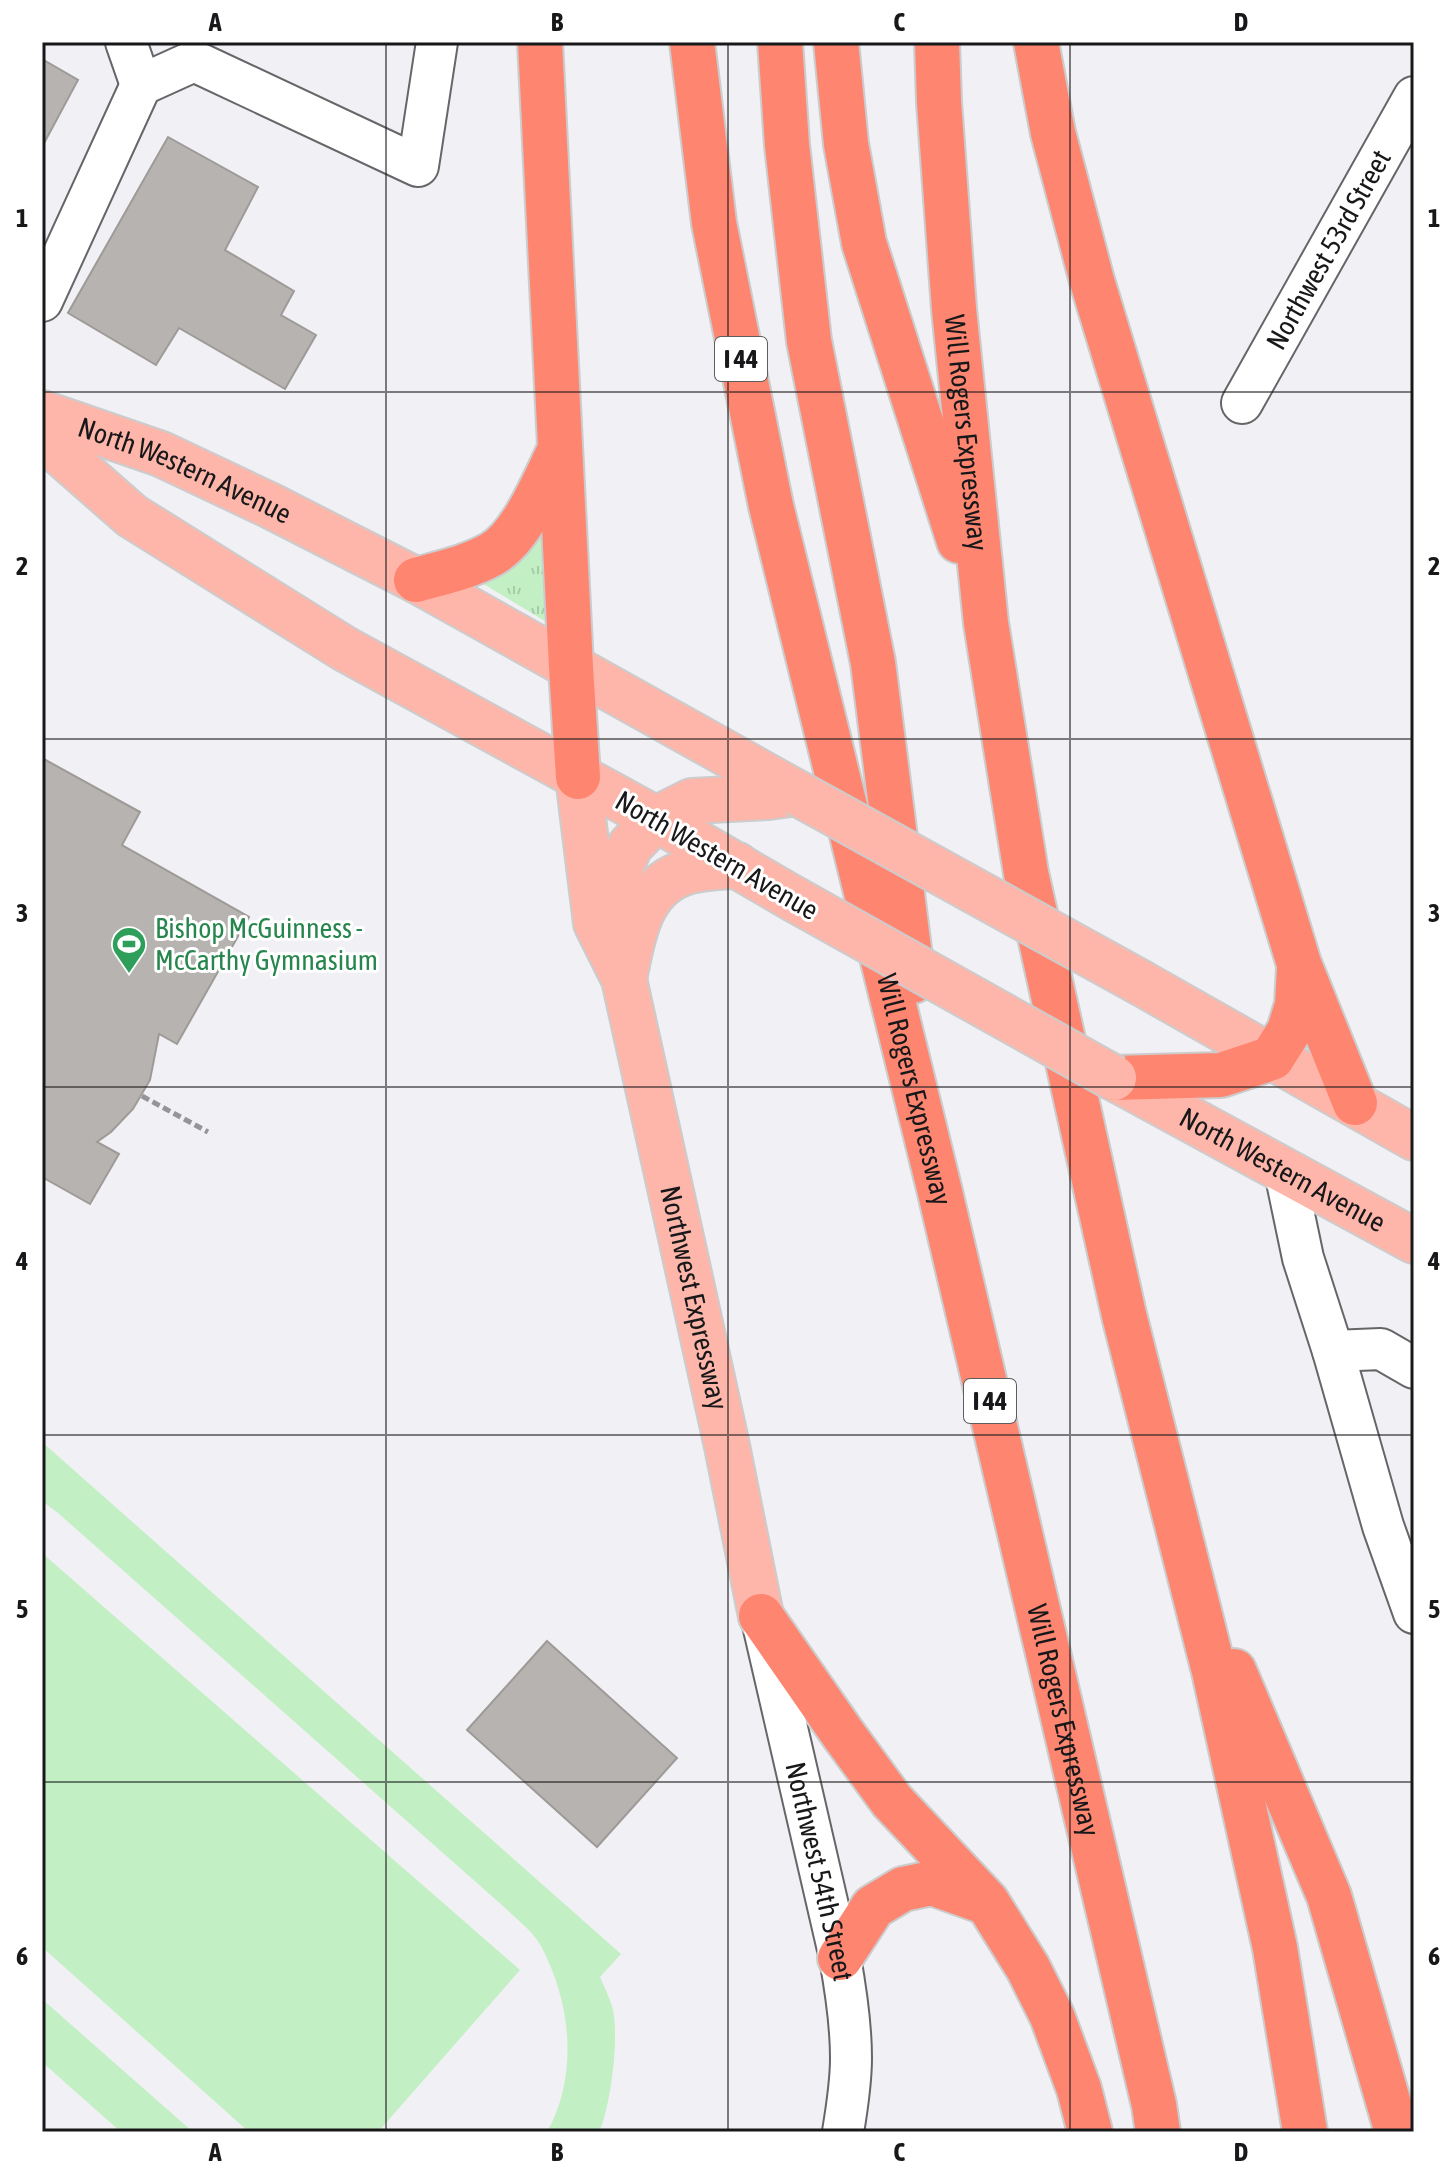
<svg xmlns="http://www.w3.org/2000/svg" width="1456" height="2174" font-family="'Asap Condensed',sans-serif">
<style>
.grass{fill:url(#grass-tufts)}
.garden{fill:#c2efc3}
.building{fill:#b6b3b0;stroke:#9d9a97;stroke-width:2}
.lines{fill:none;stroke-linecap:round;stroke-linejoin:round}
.minor-casing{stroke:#666669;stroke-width:44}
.major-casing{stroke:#cccccd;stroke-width:48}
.highway-casing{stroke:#cccccd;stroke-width:48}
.path{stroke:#959598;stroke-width:5;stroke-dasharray:8 4;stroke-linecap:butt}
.minor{stroke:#fff;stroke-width:40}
.major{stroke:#feb6aa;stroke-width:44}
.highway{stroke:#fe8671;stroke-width:44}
.major-bridge-casing{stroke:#cccccd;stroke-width:48;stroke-linecap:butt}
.major-bridge{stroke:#feb6aa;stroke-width:44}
.grid{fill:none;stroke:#18181a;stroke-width:2;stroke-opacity:0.55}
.labels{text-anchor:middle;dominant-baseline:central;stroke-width:6;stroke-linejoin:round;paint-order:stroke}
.shield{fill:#fff;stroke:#5d5d5f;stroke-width:2}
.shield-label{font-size:26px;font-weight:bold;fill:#18181a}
.street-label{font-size:28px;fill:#18181a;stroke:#fff}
.leisure-label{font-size:28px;fill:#27864d;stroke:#fff;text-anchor:start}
.neatline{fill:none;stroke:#18181a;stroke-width:3}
.grid-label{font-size:26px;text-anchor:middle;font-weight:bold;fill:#18181a}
</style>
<defs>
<pattern id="grass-tufts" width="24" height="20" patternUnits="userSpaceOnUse" patternTransform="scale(2)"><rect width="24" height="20" fill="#c2efc3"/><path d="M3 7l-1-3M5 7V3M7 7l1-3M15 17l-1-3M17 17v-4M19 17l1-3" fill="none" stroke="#a6cca7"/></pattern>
</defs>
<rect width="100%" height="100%" fill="#f1f1f5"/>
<path class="grass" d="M548,495L553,626L477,580Z"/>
<path class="garden" d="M42,1442L621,1954L600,1977C604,1987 609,1996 612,2006C620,2034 611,2106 599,2132H547C579,2075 571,2002 541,1946C533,1931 515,1918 503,1906L58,1513L42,1501Z
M42,1553L520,1970L378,2132H249L42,1947Z
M42,1999L193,2132H121L42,2062Z"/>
<path class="building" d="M42,59L78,80L42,147Z
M168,137L258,187L225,250L294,291L281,315L316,335L285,389L179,328L156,365L68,313Z
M42,758L140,812L122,845L249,917L177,1044L159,1034L150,1080L133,1109L111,1132L97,1142L119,1154L90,1204L42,1177Z
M547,1641L677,1758L597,1847L467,1730Z"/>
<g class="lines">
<g class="minor-casing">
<g id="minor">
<path d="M126,42L141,85"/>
<path d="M42,301L141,85L194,61L418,166L437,42"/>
<path id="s1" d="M1242,403L1414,97"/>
<path d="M1285,1172L1303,1258L1333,1351L1383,1526L1414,1613"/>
<path d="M1333,1351L1381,1349L1414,1368"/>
<path id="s2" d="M762,1620L840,1958C846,1991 851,2024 851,2058C851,2082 847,2108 843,2132"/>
</g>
</g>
<g class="major-casing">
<g id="major">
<path id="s3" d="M42,413L161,454L271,506L416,580L797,793"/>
<path d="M42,437L132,516L345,649L656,819L794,899"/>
<path id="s4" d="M578,777L596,923L624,979L727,1446L761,1616"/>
<path d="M597,921L630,846L656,819L692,801L768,797L797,793"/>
<path d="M624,979C632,941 638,890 681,874C697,867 719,868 737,865"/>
<path d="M1143,984L1414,1138"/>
<path id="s5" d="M1114,1078L1414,1241"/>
</g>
</g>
<g class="highway-casing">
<g id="highway">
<path d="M540,42L571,667L578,777"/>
<path id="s6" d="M692,42L714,223L771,506L939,1188L1154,2105L1158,2132"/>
<path d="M780,42L787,145L809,341L873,663L913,981"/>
<path d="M836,42L846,144L864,243L959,541"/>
<path id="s7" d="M937,42L939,102L954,309L986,623L1026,873L1124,1315L1214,1671L1275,1948L1305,2132"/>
<path d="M1036,42L1053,133L1092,281L1299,964L1355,1103"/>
<path d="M416,580C441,573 469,567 492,554C522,537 544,482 559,451"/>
<path d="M1114,1078L1221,1075L1272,1058L1289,1031L1297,1005L1299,968"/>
<path d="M761,1616L843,1734L892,1801L987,1902L1028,1968L1052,2016L1079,2089L1090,2132"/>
<path d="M1234,1671L1329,1896L1397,2132"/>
<path d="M840,1958L873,1907L903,1889L932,1883L985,1902"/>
</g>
</g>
<path class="path" d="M142,1096L208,1132"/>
<use href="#minor" class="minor"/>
<use href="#major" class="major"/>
<use href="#highway" class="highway"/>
<g class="major-bridge-casing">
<path id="major-bridge" d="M797,793L1143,984
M794,899L1114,1078"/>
</g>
<use href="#major-bridge" class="major-bridge"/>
</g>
<path class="grid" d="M386,42V2132M728,42V2132M1070,42V2132M42,392H1414M42,739H1414M42,1087H1414M42,1435H1414M42,1782H1414"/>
<defs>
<g id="stadium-pin" transform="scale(1.8)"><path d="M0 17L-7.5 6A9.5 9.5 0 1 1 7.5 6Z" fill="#2e9e5b" stroke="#fff"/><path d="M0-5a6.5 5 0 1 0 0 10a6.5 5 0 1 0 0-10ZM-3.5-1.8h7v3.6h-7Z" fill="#fff"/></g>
</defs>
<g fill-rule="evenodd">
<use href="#stadium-pin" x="129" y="944"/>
</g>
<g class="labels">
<g class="shield">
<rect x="715" y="337" width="52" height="44" rx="6"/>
<rect x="964" y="1379" width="52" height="44" rx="6"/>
</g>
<g class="shield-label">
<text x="741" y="359">I 44</text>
<text x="990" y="1401">I 44</text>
</g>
<g class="street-label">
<text stroke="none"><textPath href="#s1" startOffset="176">Northwest 53rd Street</textPath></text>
<text stroke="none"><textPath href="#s7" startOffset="392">Will Rogers Expressway</textPath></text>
<text stroke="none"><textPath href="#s3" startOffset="154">North Western Avenue</textPath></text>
<text transform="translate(717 855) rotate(30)">North Western Avenue</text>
<text stroke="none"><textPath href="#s6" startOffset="1072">Will Rogers Expressway</textPath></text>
<text stroke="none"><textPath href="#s5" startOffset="192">North Western Avenue</textPath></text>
<text stroke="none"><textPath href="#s4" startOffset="536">Northwest Expressway</textPath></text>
<text stroke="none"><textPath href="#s6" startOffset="1720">Will Rogers Expressway</textPath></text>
<text stroke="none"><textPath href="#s2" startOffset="258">Northwest 54th Street</textPath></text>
</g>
<g class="leisure-label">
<text x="155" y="928">Bishop McGuinness -<tspan x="155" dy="32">McCarthy Gymnasium</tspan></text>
</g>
</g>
<rect width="1456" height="2174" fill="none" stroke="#ffffff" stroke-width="88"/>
<rect x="44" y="44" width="1368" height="2086" class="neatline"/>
<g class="grid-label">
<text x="215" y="31">A</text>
<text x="557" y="31">B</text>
<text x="899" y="31">C</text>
<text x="1241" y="31">D</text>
<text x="22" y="227">1</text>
<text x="1434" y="227">1</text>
<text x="22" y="575">2</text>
<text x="1434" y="575">2</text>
<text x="22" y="922">3</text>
<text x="1434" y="922">3</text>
<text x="22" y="1270">4</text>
<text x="1434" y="1270">4</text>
<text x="22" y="1618">5</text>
<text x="1434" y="1618">5</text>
<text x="22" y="1965">6</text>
<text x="1434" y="1965">6</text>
<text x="215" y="2161">A</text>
<text x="557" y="2161">B</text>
<text x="899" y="2161">C</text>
<text x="1241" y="2161">D</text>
</g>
</svg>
